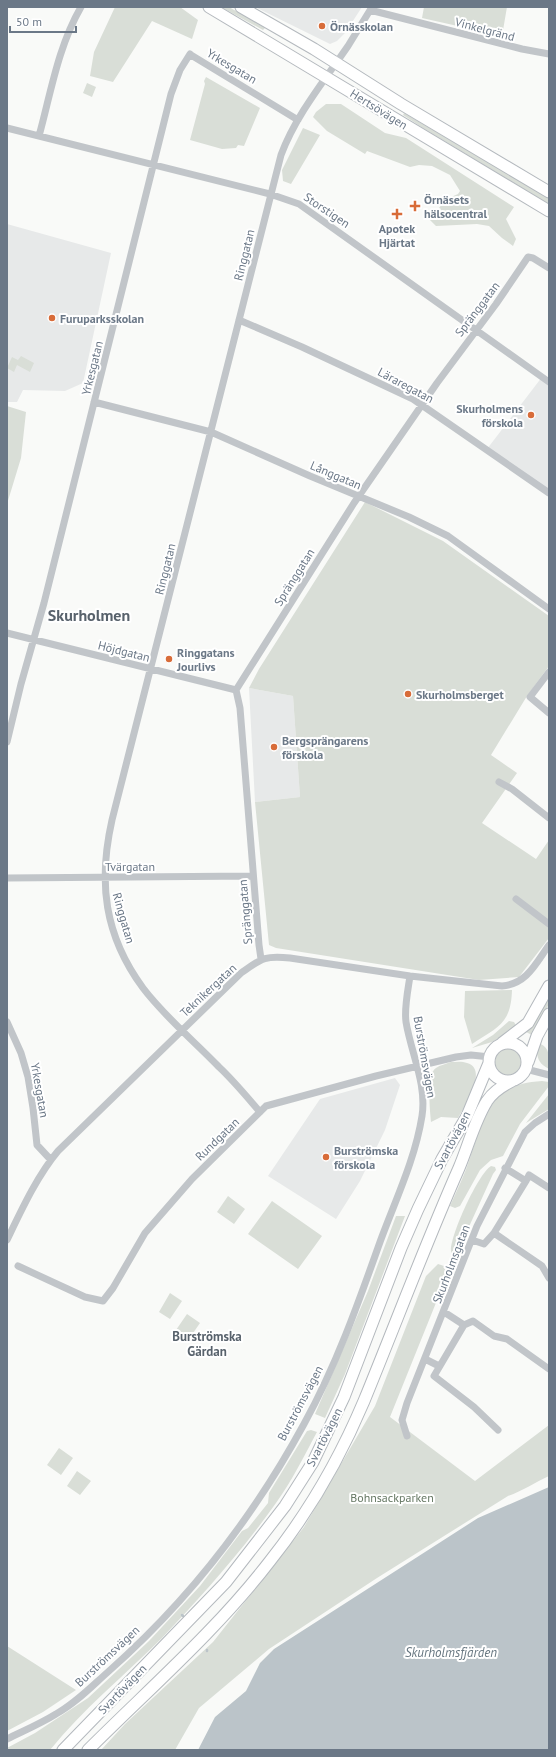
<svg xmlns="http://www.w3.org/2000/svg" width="556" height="1757" font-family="'PT Sans',sans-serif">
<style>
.built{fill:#e7e9e9}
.green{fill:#d9ded7}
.water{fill:#bbc4c9}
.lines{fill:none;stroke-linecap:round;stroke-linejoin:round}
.stream{stroke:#bbc4c9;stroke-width:2.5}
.secondary-casing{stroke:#b4b9be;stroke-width:13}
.minor{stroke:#c1c5c9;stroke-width:7}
.secondary{stroke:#fff;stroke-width:11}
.poi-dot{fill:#d86c39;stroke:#fff;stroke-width:1.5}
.labels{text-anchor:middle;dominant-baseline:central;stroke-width:4;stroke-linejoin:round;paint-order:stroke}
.poi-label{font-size:12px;font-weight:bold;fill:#6b7887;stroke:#fff;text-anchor:start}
.street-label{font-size:12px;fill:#6b7887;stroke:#fff}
.park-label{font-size:12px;fill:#677965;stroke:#fff}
.neighbourhood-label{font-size:13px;font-weight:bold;fill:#58626c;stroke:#fff}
.water-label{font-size:13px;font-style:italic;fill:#677781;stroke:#fff}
.district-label{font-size:16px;font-weight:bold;fill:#58626c;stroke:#fff}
</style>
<rect width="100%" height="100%" fill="#f9faf8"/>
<path class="built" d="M255,7H362L345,33L337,41L330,44Z
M7,224L111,253L83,383L65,391L23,390L17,402H7Z
M542,377L549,382V493L487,449Z
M249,688L293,696L300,797L255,802Z
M395,1078L400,1085L385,1130L360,1181L336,1219L268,1176L320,1099Z"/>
<path class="green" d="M115,7H180L198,20L192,39L152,21L113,82L90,76L94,52Z
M221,7H229L265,28L263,30Z
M424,7H507L502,36L422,18Z
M206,77L260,108L244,146L238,145L236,148L222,149L190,140L205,84L204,81Z
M87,83L96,87L92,97L83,93Z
M326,104H341L385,133L406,138L514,207L506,219L516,239L513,246L502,238L489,226L477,224L436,226L429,219L441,214L439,208L443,203L442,201L458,194L460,191L450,175L432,166L419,165L410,167L367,151L365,154L327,131L313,117L316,112Z
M404,113L549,198V204L423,128L403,115Z
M303,128L320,135L291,184L283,181L282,170Z
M21,356L34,363L30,372L17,365L14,372L7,368L12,357L18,360Z
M7,406L26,412L21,458L7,504Z
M365,502L443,541L549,616V666L527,696L491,755L517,773L482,823L536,859L549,840V938L519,977L479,980L276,948L269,945L255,802L300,797L293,696L249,688L259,669Z
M512,990C511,1024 498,1027 472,1044L464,1017L465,991Z
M549,994V1004L532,1035L526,1032L530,1028Z
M509,1021L514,1022L517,1027L492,1042L472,1048L493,1035Z
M538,1043C551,1047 549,1058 549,1069C538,1064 535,1055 538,1043Z
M495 1062a13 13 0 1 1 26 0a13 13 0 1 1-26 0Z
M451,1062C456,1062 462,1061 467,1063C489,1069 464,1107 458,1118L441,1117L431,1122C430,1111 426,1074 436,1068C440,1065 446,1064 451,1062Z
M542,1081L549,1082V1086L520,1124L503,1156L491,1160L480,1170L460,1206L455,1208L450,1206C457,1190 465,1174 470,1158C485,1115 489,1084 542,1081Z
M549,1094V1109L526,1123Z
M491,1166L495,1167L496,1170L493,1174L457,1253V1258H454C452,1256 451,1253 451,1250C451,1234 478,1174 491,1166Z
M228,1196L245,1209L234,1224L217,1212Z
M272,1201L322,1236L298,1269L248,1234Z
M396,1216H405L345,1374L325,1418L315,1414L368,1291Z
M438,1264L450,1268L390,1417L475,1481L549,1425V1476C535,1482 523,1491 508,1496L377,1578L269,1649L199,1708L175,1750H101L125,1724L213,1642L304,1527L375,1406L426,1276Z
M170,1293L182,1301L170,1319L159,1312Z
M187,1314L200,1323L189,1339L176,1330Z
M311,1430L317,1432C304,1456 292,1481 276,1503C242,1551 202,1596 162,1638C125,1675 83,1709 50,1750H7V1748L35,1733L88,1698L149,1641L200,1586L242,1531L248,1528L268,1503L269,1493L307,1431Z
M59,1448L73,1458L61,1475L47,1465Z
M77,1471L91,1481L80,1495L67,1486Z
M7,1646L76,1690L43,1712L7,1731Z"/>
<path class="water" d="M549,1487V1750H198L215,1717L246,1691L260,1663L274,1649L478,1518Z"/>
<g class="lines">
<path class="stream" d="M182,1615L183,1616
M207,1650V1651"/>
<g class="secondary-casing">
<path id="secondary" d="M209,7L549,211
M241,7L314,49L401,104L549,192
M489 1062a19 19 0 1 1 38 0a19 19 0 1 1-38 0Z
M502,1043L528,1023L549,986
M528,1062L537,1036L549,1014
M63,1750L226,1582L285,1506L313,1462L344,1397L401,1248L418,1209L442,1159L467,1116L489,1063
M88,1750C150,1688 217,1630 270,1561C309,1512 340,1458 364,1401C396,1323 425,1245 459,1168C468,1147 474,1122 487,1101C493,1092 502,1086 512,1081"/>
</g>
<path class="minor" d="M370,10L522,49L549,54
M7,128L270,194L299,204L549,382
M39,136C51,92 58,47 81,7
M239,320L302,347L413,399L549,493
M94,402L211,432L310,476L409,517L448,536L549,609
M7,633L236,690
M549,672L530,697L549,713
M7,742L21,684L44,603L171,94L180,70L190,54L191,55L298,120
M499,782L512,789L549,818
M7,878L253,876
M516,899L549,924
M261,959L259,945L240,708L236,690L354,503L437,383L496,304L528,257L533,258L549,268
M7,1022L21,1053L28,1077L33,1108L37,1145L51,1160
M526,1069L549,1075
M260,1112C247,1097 234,1081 219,1067C194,1041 165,1017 143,988C104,935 98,882 112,820L281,155C296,115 324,81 348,46C356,33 364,20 372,7
M526,1181L529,1175L549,1188
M494,1233L526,1181L505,1168
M7,1240C21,1211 37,1176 58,1151L241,973C261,959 264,955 290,958L410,976L502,986C527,984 536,963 549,945
M472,1240L484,1244L494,1233L542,1266L549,1278
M18,1266L85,1297L103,1301L113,1288L145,1233L192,1179L266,1106L376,1076L456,1057L471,1055L490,1057
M444,1312L464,1325L473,1321L494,1336L507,1339L549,1369
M464,1325L434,1376L474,1407L498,1430
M425,1359L439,1366
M407,1436L402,1420L407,1403L477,1226L525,1132L535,1123L549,1114
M7,1739C23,1731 40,1724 56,1714C76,1703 92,1686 109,1671C188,1601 254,1516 304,1424C336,1366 358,1304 380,1242C395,1201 415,1160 422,1116C427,1084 411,1053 406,1022C404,1008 408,990 410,976"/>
<use href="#secondary" class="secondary"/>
</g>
<g class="poi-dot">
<circle cx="322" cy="26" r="4"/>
<path d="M413 200h4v4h4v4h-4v4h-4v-4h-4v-4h4z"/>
<path d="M395 208h4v4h4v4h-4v4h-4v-4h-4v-4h4z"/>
<circle cx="52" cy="318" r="4"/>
<circle cx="531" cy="415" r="4"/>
<circle cx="169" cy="659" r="4"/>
<circle cx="408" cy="694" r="4"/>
<circle cx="274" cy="747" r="4"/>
<circle cx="326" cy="1157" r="4"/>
</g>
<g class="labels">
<g class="poi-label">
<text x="330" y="26">Örnässkolan</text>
<text x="424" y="199">Örnäsets<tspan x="424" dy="14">hälsocentral</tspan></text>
<text x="397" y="228" text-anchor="middle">Apotek<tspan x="397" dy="14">Hjärtat</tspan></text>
<text x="60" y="318">Furuparksskolan</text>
<text x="523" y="408" text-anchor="end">Skurholmens<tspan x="523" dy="14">förskola</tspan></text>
<text x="177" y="652">Ringgatans<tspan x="177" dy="14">Jourlivs</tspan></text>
<text x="416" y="694">Skurholmsberget</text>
<text x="282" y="740">Bergsprängarens<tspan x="282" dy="14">förskola</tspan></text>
<text x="334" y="1150">Burströmska<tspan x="334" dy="14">förskola</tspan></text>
</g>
<g class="street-label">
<text transform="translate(485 29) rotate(15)">Vinkelgränd</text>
<text transform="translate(232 66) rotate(31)">Yrkesgatan</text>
<text transform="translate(379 109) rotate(32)">Hertsövägen</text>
<text transform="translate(327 210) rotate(34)">Storstigen</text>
<text transform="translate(244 255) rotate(-76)">Ringgatan</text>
<text transform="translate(477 309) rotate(-53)">Spränggatan</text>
<text transform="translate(92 368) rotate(-76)">Yrkesgatan</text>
<text transform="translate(406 385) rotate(28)">Läraregatan</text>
<text transform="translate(336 475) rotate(23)">Långgatan</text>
<text transform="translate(165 569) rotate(-76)">Ringgatan</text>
<text transform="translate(294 577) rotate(-58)">Spränggatan</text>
<text transform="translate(124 651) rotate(14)">Höjdgatan</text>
<text x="130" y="866">Tvärgatan</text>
<text transform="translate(245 912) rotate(-95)">Spränggatan</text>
<text transform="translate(124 918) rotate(74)">Ringgatan</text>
<text transform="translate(208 990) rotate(-43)">Teknikergatan</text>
<text transform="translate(425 1057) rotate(80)">Burströmsvägen</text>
<text transform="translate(40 1090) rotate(80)">Yrkesgatan</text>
<text transform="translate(217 1139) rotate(-44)">Rundgatan</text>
<text transform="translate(452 1140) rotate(-62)">Svartövägen</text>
<text transform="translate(451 1264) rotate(-69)">Skurholmsgatan</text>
<text transform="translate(300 1403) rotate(-62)">Burströmsvägen</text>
<text transform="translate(324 1437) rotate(-63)">Svartövägen</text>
<text transform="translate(107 1656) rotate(-43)">Burströmsvägen</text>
<text transform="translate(122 1689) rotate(-46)">Svartövägen</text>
</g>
<g class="park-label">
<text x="392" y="1497">Bohnsackparken</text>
</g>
<g class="neighbourhood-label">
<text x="207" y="1336">Burströmska<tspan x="207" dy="15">Gärdan</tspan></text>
</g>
<g class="water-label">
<text x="451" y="1652">Skurholmsfjärden</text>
</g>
<g class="district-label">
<text x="89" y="615">Skurholmen</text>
</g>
</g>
<rect width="556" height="1757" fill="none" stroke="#6b7887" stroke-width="16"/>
<path d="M10 26v6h66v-6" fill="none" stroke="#6b7887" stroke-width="2"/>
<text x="16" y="26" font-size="12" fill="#6b7887" stroke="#ffffff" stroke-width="3" paint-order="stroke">50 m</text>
</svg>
